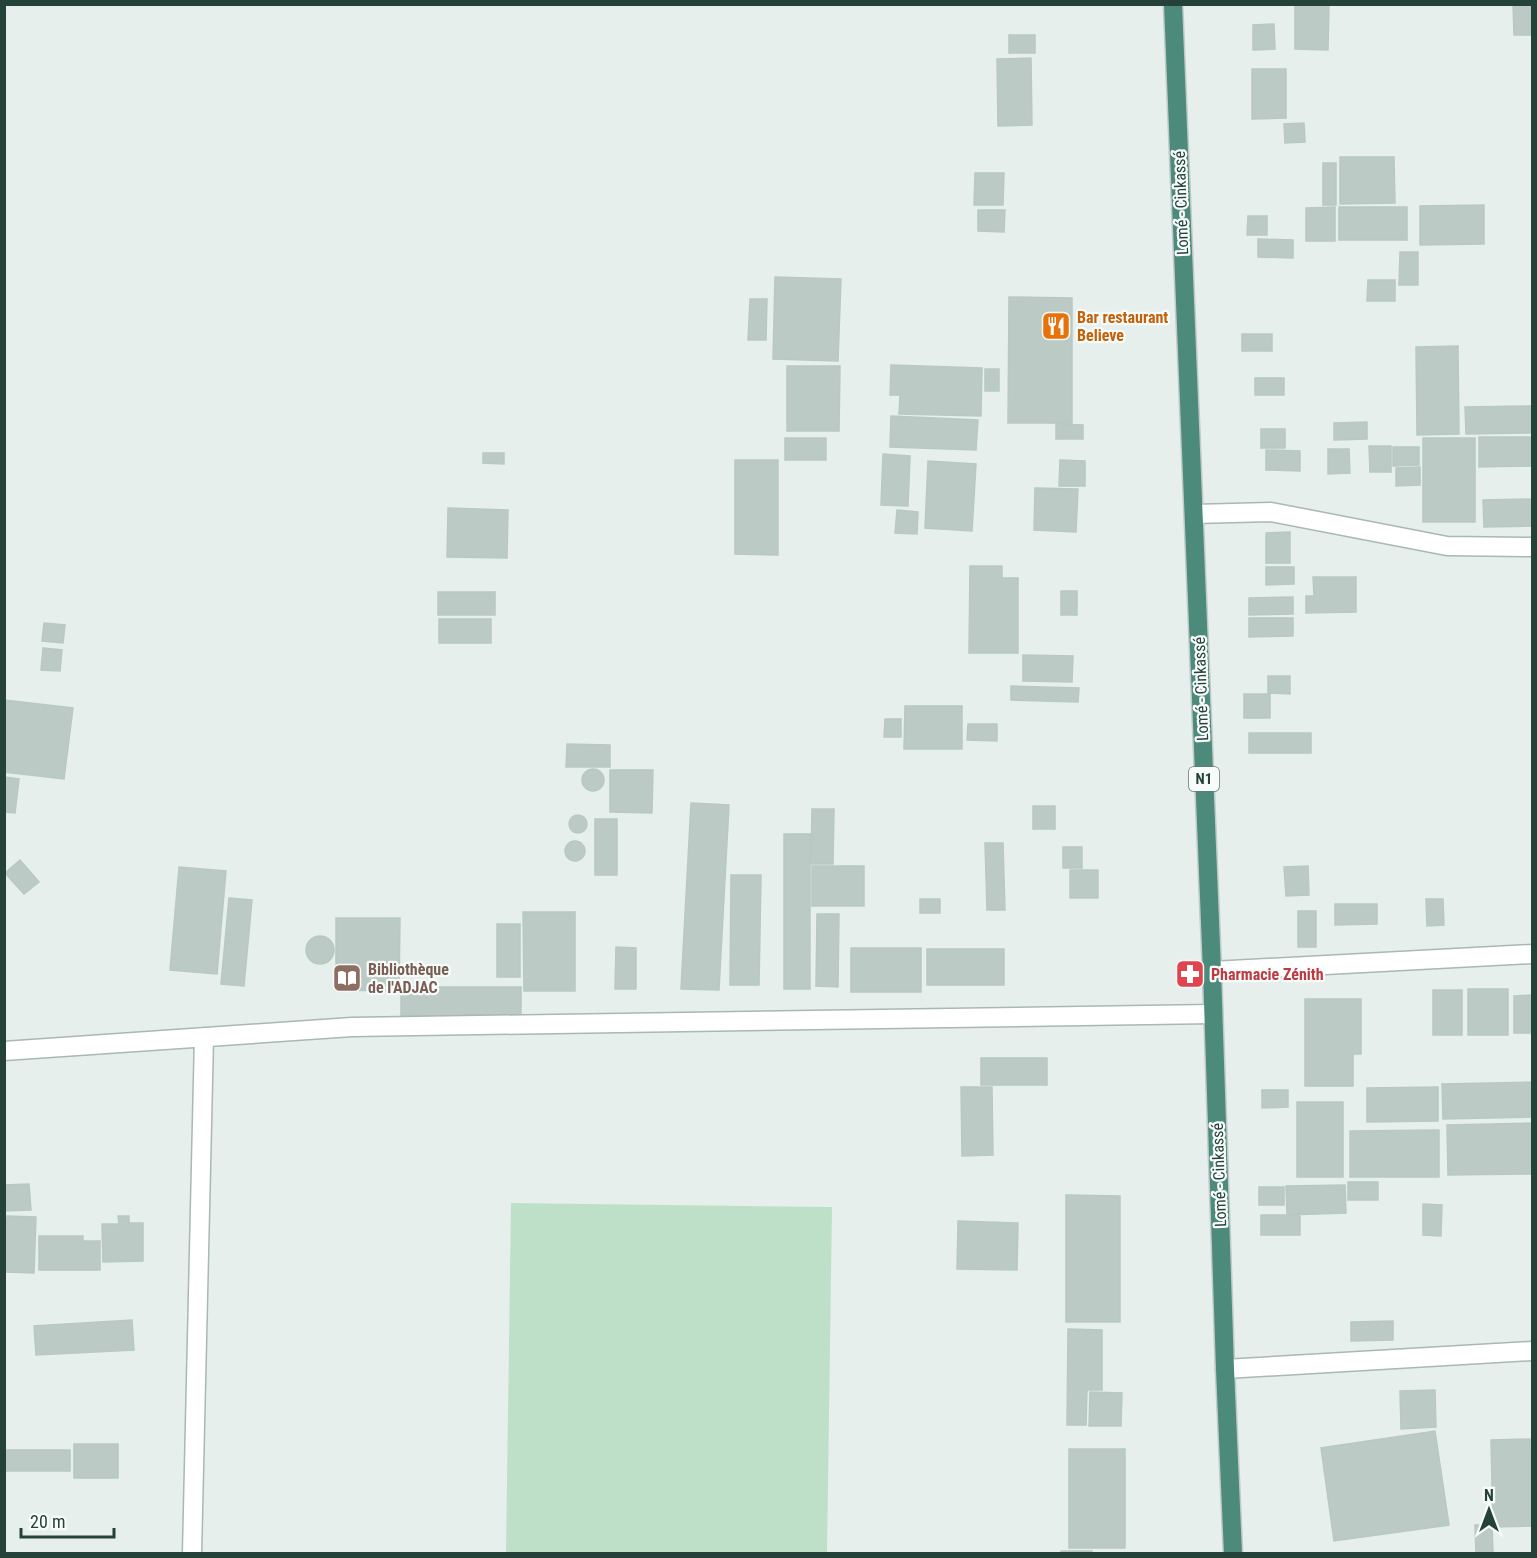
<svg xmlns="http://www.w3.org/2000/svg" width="1537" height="1558" font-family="'Roboto Condensed',sans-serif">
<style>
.green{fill:#bfe0c8}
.building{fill:#bbcac4;stroke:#b8c9c2;stroke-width:1.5}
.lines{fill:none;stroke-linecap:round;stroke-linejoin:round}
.minor-casing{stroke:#a8b8b2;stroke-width:21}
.trunk-casing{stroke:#c2cac8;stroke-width:21}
.minor{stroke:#fff;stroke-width:18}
.trunk{stroke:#4c8a7c;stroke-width:18}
.labels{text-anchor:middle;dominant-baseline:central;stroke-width:4.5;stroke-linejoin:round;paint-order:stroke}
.shield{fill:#f7fbf9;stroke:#637a73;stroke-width:1.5}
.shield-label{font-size:15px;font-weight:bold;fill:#24423a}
.street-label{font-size:16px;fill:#24423a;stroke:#f7fbf9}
.food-label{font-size:16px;font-weight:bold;fill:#c56008;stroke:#f7fbf9;text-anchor:start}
.education-label{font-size:16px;font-weight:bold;fill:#785e54;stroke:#f7fbf9;text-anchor:start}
.health-label{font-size:16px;font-weight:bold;fill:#be3a42;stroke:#f7fbf9;text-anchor:start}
</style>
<rect width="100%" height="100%" fill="#e6efeb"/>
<path class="green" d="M511,1203L832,1207L827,1553H506Z"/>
<path class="building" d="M1295,4H1329L1328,50L1295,49Z
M1513,4H1532V35H1514Z
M1274,24L1275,49L1253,50V25Z
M1009,35H1035V53H1009Z
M1031,58L1032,125L998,126L997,59Z
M1252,69H1286V118L1252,119Z
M1304,123L1305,142L1285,143L1284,124Z
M1340,157H1394L1395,203L1340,204Z
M1323,163H1336V205H1323Z
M975,173H1004L1003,205H974Z
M1484,205V244L1420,245V206Z
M1335,207V241H1306V208Z
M1339,207H1407V240H1339Z
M978,210H1005L1004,232L978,231Z
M1248,216H1267V235H1247Z
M1258,239L1293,240V258L1258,257Z
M1400,252H1418V285H1399Z
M775,277L841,279L838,361L773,359Z
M1368,280H1395V301H1367Z
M1009,297L1072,298V423H1008Z
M750,299H767L766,340H748Z
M1242,334H1272V351H1242Z
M1458,346L1459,434L1417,435L1416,347Z
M891,365L982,368L981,416L899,414L900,395H890Z
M787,366H840L839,431H787Z
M985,369H999V391H985Z
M1255,378H1284V395H1255Z
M1532,406V433L1466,434L1465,407Z
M891,416L978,420L976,450L890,447Z
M1367,422V439L1334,440V423Z
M1056,424L1083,425V439H1056Z
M1261,429H1285V448H1261Z
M1479,437H1532V466L1479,467Z
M785,438H826V460H785Z
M1423,438H1475V522H1423Z
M1369,446H1391V472H1370Z
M1393,447H1419V465L1393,466Z
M1328,449H1349L1350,473L1328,474Z
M1266,450L1300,451V471L1266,470Z
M483,453H504V464L483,463Z
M883,454L910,456L908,506L881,505Z
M735,460H778V555L735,554Z
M1060,460L1085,461V486H1059Z
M928,461L976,464L972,531L925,528Z
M1420,467V485L1396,486V468Z
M1035,488L1078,489L1076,532L1034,530Z
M1532,499V526L1484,527L1483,500Z
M448,508L508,510L507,558L447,557Z
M897,510L918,512L917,534L895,533Z
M1290,532V563H1266V533Z
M970,566H1002V578H1018V653H969Z
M1266,567H1294V584L1266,585Z
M1313,577H1356V612L1306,613V596H1314Z
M1061,591H1077V615H1061Z
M438,592H495V615H438Z
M1293,597V614L1249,615V598Z
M1249,618H1293V636L1249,637Z
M439,619H491V643H439Z
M44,623L65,625L63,643L42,641Z
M43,648L62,650L60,671L41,670Z
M1023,655L1073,656L1072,682L1023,681Z
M1268,676H1290V694L1268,693Z
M1011,686L1079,688L1078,702L1011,700Z
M1244,694H1270V718H1244Z
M4,700L73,708L64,779L4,772Z
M905,706H962V749H904Z
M885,719H901V737H884Z
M968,724H997V741L967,740Z
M1249,733H1311V753H1249Z
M567,744L610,745V767H566Z
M582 780a11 11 0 1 1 22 0a11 11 0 1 1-22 0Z
M610,770H653L652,813L610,812Z
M4,777L19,779L15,813L4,812Z
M691,803L729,805L719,990L681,989Z
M1033,806H1055V829H1033Z
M812,809H834L833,864H811Z
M569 824a9 9 0 1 1 18 0a9 9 0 1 1-18 0Z
M595,819H617V875H595Z
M784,834H810V989H784Z
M565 851a10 10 0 1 1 20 0a10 10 0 1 1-20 0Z
M985,843H1003L1005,910H987Z
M1063,847H1082V868H1063Z
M20,860L39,882L24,894L5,873Z
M812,866H864V906H812Z
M1308,866L1309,895L1286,896L1284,867Z
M179,867L226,871L217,974L170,970Z
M1070,870H1098V898H1070Z
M731,875H761L759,985H730Z
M229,898L252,900L244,986L221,984Z
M920,899H940V913H920Z
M1426,899H1443L1444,925L1427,926Z
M1335,904H1377V924L1335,925Z
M1298,911H1316V947H1298Z
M523,912H575V991H524Z
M817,914H839L838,987L816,986Z
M336,918H400L399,991L336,990Z
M497,924H520V977H497Z
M306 950a14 14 0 1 1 28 0a14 14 0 1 1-28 0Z
M616,947L636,948V989H615Z
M851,948H921V992H851Z
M927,949H1004V985H927Z
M401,987H521V1016H401Z
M1468,989H1508V1035H1468Z
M1433,990H1462V1035H1433Z
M1532,995V1033H1514V996Z
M1305,999H1361V1054H1353V1086H1305Z
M981,1058H1047V1085H981Z
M1532,1082V1117L1443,1119L1442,1084Z
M961,1087H992L993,1155L962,1156Z
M1438,1087V1121L1367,1122V1088Z
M1262,1090H1288V1107L1262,1108Z
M1297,1102H1343V1177H1297Z
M1532,1123V1174L1448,1175L1447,1125Z
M1439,1130V1177H1350V1131Z
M1348,1182H1378V1200H1348Z
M29,1184L31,1210L4,1211V1185Z
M1345,1185L1346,1213L1287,1215L1286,1186Z
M1259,1187H1284V1205H1259Z
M1066,1195L1120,1196V1322H1066Z
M1423,1204L1442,1205L1441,1236L1423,1235Z
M1261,1215H1300V1235H1261Z
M7,1216L36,1217L34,1273L5,1272Z
M118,1216H129V1223H143V1261L103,1262L102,1224H119Z
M958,1221L1018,1223L1017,1270L957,1269Z
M39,1236H83V1241H100V1270H39Z
M132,1320L134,1350L36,1355L34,1326Z
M1393,1321V1340L1351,1341V1322Z
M1068,1329L1102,1330V1390H1087L1086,1425H1067Z
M1435,1390L1436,1427L1401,1429L1400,1391Z
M1090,1392L1122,1393L1121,1426H1089Z
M1435,1431L1449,1525L1334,1541L1321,1448Z
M1530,1439L1532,1526L1493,1527L1491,1440Z
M74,1444H118V1478H74Z
M1069,1449H1125V1548H1069Z
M4,1450H70V1471H4Z
M1475,1525H1492L1493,1553L1476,1554Z
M1061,1551H1092V1554H1061Z"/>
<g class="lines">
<g class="minor-casing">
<path id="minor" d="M1194,514L1271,512L1447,546L1532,547
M1212,971L1532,954
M4,1051L352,1027L1213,1014
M1225,1369L1532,1351
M192,1554L204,1037"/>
</g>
<g class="trunk-casing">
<path id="trunk" d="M1173,4L1212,971L1225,1369L1233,1554"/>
</g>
<use href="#minor" class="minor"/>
<use href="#trunk" class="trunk"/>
</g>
<defs>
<g id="restaurant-square" transform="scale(1.5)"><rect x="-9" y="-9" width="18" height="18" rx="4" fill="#e8710a" stroke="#f7fbf9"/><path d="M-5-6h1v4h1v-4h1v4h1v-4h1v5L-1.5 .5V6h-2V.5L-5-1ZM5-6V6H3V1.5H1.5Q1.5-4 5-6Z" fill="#fff"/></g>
<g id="pharmacy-square" transform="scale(1.5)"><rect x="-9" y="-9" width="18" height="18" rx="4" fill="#e0444e" stroke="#f7fbf9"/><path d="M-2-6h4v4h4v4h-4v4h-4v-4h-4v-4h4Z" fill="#fff"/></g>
<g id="library-square" transform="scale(1.5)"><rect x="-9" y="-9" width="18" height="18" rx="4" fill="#8d6e63" stroke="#f7fbf9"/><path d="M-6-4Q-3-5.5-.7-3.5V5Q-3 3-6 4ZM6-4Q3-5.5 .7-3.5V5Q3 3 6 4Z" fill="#fff"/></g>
</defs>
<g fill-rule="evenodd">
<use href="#restaurant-square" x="1056" y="326"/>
<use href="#pharmacy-square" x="1190" y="974"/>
<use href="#library-square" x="347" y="978"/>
</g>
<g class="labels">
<rect class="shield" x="1189" y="767" width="30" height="24" rx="4.5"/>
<g class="shield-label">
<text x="1204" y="779">N1</text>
</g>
<g class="street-label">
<text transform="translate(1181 203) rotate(-92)">Lomé - Cinkassé</text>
<text transform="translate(1201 689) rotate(-92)">Lomé - Cinkassé</text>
<text transform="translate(1219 1175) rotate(-92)">Lomé - Cinkassé</text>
</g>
<g class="food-label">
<text x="1077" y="317">Bar restaurant<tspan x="1077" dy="18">Believe</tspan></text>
</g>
<g class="education-label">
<text x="368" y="969">Bibliothèque<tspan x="368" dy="18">de l'ADJAC</tspan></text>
</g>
<g class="health-label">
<text x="1211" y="974">Pharmacie Zénith</text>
</g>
</g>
<rect width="1537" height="1558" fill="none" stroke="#24423a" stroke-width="12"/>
<g transform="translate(1489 1510)" stroke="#f7fbf9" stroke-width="4.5" paint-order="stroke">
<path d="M0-4.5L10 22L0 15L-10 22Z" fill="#24423a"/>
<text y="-9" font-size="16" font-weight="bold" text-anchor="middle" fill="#24423a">N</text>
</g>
<path d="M21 1528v9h93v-9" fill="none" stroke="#24423a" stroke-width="3"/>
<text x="30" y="1528" font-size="18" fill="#24423a" stroke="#f7fbf9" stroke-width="4.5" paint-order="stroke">20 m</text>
</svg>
